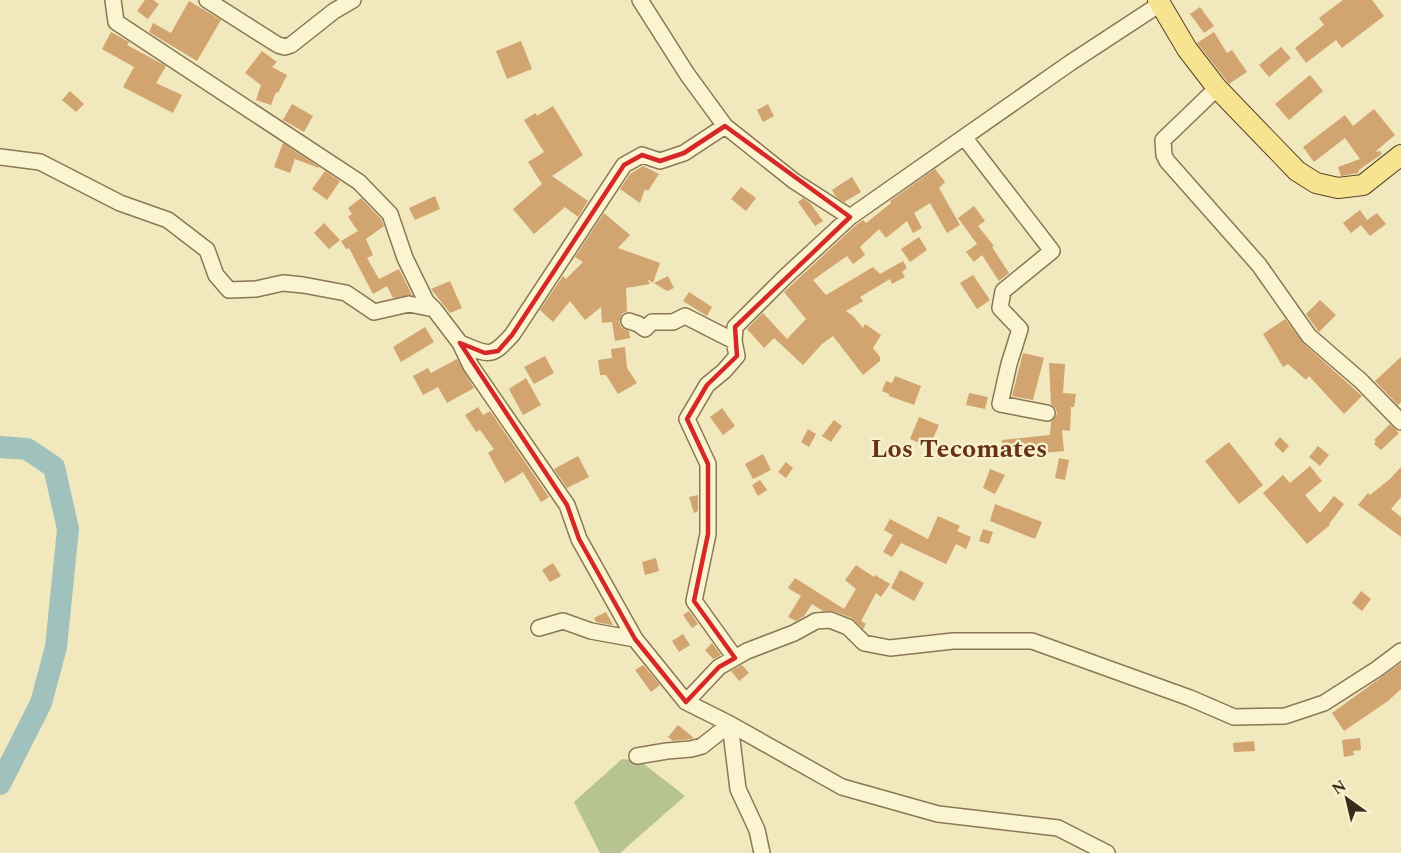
<svg xmlns="http://www.w3.org/2000/svg" width="1401" height="853" font-family="Spectral,serif">
<style>
.cemetery{fill:#b7c390}
.lines{fill:none;stroke-linecap:round;stroke-linejoin:round}
.river{stroke:#a1c2bc;stroke-width:22}
.building{fill:#d2a46f}
.minor-casing{stroke:#8a7755;stroke-width:18}
.major-casing{stroke:#57442a;stroke-width:22}
.minor{stroke:#fbf4d0;stroke-width:15}
.major{stroke:#f8e490;stroke-width:20}
.marked{fill:none;stroke:#d62828;stroke-width:4.5;stroke-linejoin:round}
.labels{text-anchor:middle;dominant-baseline:central;stroke-width:5;stroke-linejoin:round;paint-order:stroke}
.quarter-label{font-size:26px;font-weight:bold;fill:#683217;stroke:#f8f1cd}
</style>
<rect width="100%" height="100%" fill="#f1e8bd"/>
<path class="cemetery" d="M622,759L640,761L685,796L620,853H600L574,802Z"/>
<g class="lines">
<path class="river" d="M0,447L27,449L54,467L68,529L56,647L41,703L0,784"/>
</g>
<path class="building" d="M145,0H153L159,4L148,19L137,11Z
M1343,0H1372L1384,16L1342,48L1336,40L1306,63L1295,48L1324,25L1319,18Z
M189,1L221,20L197,61L149,32L153,23L171,33Z
M1200,7L1214,26L1204,33L1190,14Z
M111,32L129,42L127,45L166,66L156,83L182,95L173,113L123,87L134,67L102,49Z
M1214,32L1227,53L1232,50L1247,72L1229,84L1197,43Z
M521,41L532,69L507,79L496,51Z
M1281,47L1291,58L1269,77L1259,65Z
M262,51L277,62L272,67L287,75L278,93L276,92L271,105L256,100L261,85L245,73Z
M1310,75L1323,91L1289,120L1275,104Z
M70,91L84,104L76,112L62,100Z
M292,104L313,116L304,132L283,120Z
M768,104L774,116L763,122L757,110Z
M553,106L583,155L552,176L588,201L578,217L565,207L534,234L513,209L542,184L528,162L544,152L524,120L536,113L537,116Z
M1374,109L1395,135L1376,151L1377,152L1380,151L1382,154L1359,170L1358,173L1341,176L1338,167L1360,159L1345,138L1314,162L1303,147L1345,115L1353,126Z
M283,143L319,167V168L295,159L290,173L274,167Z
M643,166L659,174L648,191L645,189L640,203L620,189L630,174Z
M935,169L945,182L939,188L960,225L947,233L930,203L914,213L922,228L913,233L907,221L886,238L879,229L860,247L865,255L853,264L847,256L813,280L826,295L873,267L880,274L903,261L907,268L902,272L905,277L892,284L890,279L860,297L863,301L846,311L854,317L863,328L865,324L881,335L873,348L880,357V361L863,375L833,336L822,344L803,365L774,338L764,348L747,329L763,313L787,339L806,319L784,292L856,225L863,220L866,223L891,203L890,201Z
M325,171L340,181L327,200L312,189Z
M852,177L861,192L844,202L836,197L832,190Z
M741,187L756,198L746,211L731,199Z
M435,196L440,209L415,220L409,208Z
M361,198L381,219L384,226L366,239L373,255L367,258L379,279L399,269L412,295L393,298L387,286L373,294L349,248L346,249L341,241L358,231L348,217L352,214L348,208Z
M803,198L810,203L823,221L815,226L798,202Z
M974,206L985,221L978,226L994,246L992,247L1009,273L999,281L982,255L974,262L966,252L977,244L958,218Z
M1360,210L1367,220L1377,213L1386,224L1370,236L1361,225L1351,233L1343,223Z
M604,213L630,235L618,248L660,263L653,283L647,279L650,284L626,288L627,311L622,314L619,322L622,328L629,331L630,338L615,341L612,322L602,323L601,307L585,320L570,301L553,322L540,310L563,276L566,279L583,262L575,257Z
M324,223L340,240L329,249L314,233Z
M919,237L927,250L910,262L901,249Z
M973,275L990,300L977,309L960,283Z
M668,276L674,288L667,291L654,283Z
M450,281L462,308L450,313L431,289Z
M689,292L712,307L707,316L683,301Z
M1320,300L1336,315L1319,332L1306,314Z
M1285,319L1303,343L1362,396L1344,414L1309,376L1306,380L1288,364L1283,367L1263,334Z
M425,327L434,342L401,362L393,347Z
M625,347L627,368L637,383L618,394L606,375H600L598,360L612,358L611,349Z
M1023,353L1044,358L1033,400L1012,396Z
M545,356L554,373L534,384L524,367Z
M1401,357V402L1398,405L1375,381Z
M457,359L474,388L447,403L438,387L423,395L413,376L428,368L431,373Z
M1049,363L1065,364L1063,393L1076,394L1074,407H1071L1070,431L1062,430L1064,451L1004,457L1002,440L1050,435L1051,422L1057,414L1056,409L1051,404Z
M895,376L921,386L914,405L889,396V394L882,391L886,381L892,383Z
M526,378L541,405L523,415L509,389Z
M969,393L988,397L985,409L966,405Z
M478,407L483,415L490,411L549,497L541,502L523,472L505,483L488,453L494,449L480,430L476,432L465,415Z
M722,408L735,426L723,435L710,417Z
M919,417L939,425L929,447L910,439Z
M834,420L842,426L831,442L822,436Z
M1390,424L1399,433L1381,450L1374,444L1376,441L1374,440Z
M808,429L816,434L809,447L801,442Z
M1280,437L1289,446L1283,453L1274,444Z
M1229,442L1263,485L1239,504L1205,461Z
M1318,446L1329,455L1320,466L1309,457Z
M763,454L771,470L753,479L745,464Z
M578,456L589,477L567,488L554,469Z
M1059,458L1069,460L1065,480L1055,478Z
M786,462L793,468L786,478L778,472Z
M1310,466L1322,481L1305,495L1320,513L1334,496L1344,504L1329,524L1330,525L1307,544L1263,493L1283,475L1290,483Z
M1401,467V497L1391,509L1401,517V537L1358,505L1368,493L1370,495L1390,479Z
M990,469L1005,475L995,494L983,488Z
M760,480L767,490L758,496L752,485Z
M698,495V511L694,513L689,497Z
M995,504L1042,522L1035,539L990,521Z
M938,516L960,526L957,531L971,537L966,549L956,544L946,564L901,543L892,557L883,552L893,535L884,530L890,519L928,539Z
M983,529L993,532L989,544L979,541Z
M656,558L659,571L645,575L642,562Z
M553,563L561,576L550,582L542,570Z
M856,565L874,577L875,575L890,584L881,597L876,593L861,621L866,624L863,629L852,618L833,611H823L812,604L804,616L796,621L788,617L801,596L788,588L795,578L844,609L856,589L845,580Z
M900,570L924,583L914,601L891,588Z
M1361,591L1371,599L1362,611L1352,603Z
M689,611L698,624L692,628L683,615Z
M606,612L613,625H612L596,622L594,618Z
M683,634L690,645L679,652L672,641Z
M712,643L721,655L713,659L705,650Z
M1401,663V689L1388,701L1344,731L1332,713Z
M643,665L660,685L651,692L635,670Z
M742,665L749,673L739,681L731,671Z
M678,725L693,737L692,739L673,741L668,737Z
M1360,738L1361,750L1353,751L1354,755L1344,757L1342,740Z
M1254,741L1255,751L1234,752L1233,743Z"/>
<g class="lines">
<g class="minor-casing">
<path id="minor" d="M113,0L116,22L359,182L390,214L405,258L426,301L434,309L460,343L471,366L567,505L579,539L635,639L686,702L730,724L842,787L938,814L1058,828L1107,853
M207,0L278,45L285,47L291,45L334,11L353,0
M640,0L687,74L725,126L794,181L850,217
M1217,88L1163,140L1164,155L1167,161L1259,265L1309,336L1361,381L1401,422
M964,137L1052,251L1003,291L1000,308L1020,329L1009,364L1000,404L1047,413
M0,157L40,162L120,203L168,220L207,250L216,275L229,290L256,289L283,283L303,285L346,293L374,312L409,304L434,309
M629,321L638,324L645,329L652,322H673L685,316L734,341
M460,343C489,355 490,359 512,335L624,165L642,155L660,161L684,153L725,126
M539,628L563,621L591,631L635,639
M735,658L694,601L708,534V464L687,419L707,385L724,371L737,356L734,341L735,327L785,277L850,217L1070,63L1160,4
M686,702L719,667L747,651L794,633L816,621L830,620L848,627L864,643L890,648L953,641H1032L1190,698L1234,717L1285,716L1324,703L1377,669L1401,651
M730,724L738,789L757,830L762,853
M637,756L667,751L691,749L702,746L730,724"/>
</g>
<g class="major-casing">
<path id="major" d="M1158,0L1187,49L1217,88L1297,171L1316,183L1338,188L1363,185L1401,155"/>
</g>
<use href="#minor" class="minor"/>
<use href="#major" class="major"/>
</g>
<path class="marked" d="M725,126L850,217L735,327L737,356L707,385L687,419L708,464V534L694,601L735,658L719,667L686,702L635,639L579,539L567,505L460,343L485,353L498,351L512,335L624,165L642,155L660,161L684,153Z"/>
<g class="labels">
<g class="quarter-label">
<text x="959" y="449">Los Tecomates</text>
</g>
</g>
<g transform="translate(1347 799) rotate(326)" stroke="#f8f1cd" stroke-width="4.5" paint-order="stroke">
<path d="M0-4.5L10 22L0 15L-10 22Z" fill="#382c1b"/>
<text y="-9" font-size="16" font-weight="bold" text-anchor="middle" fill="#382c1b">N</text>
</g>
</svg>
